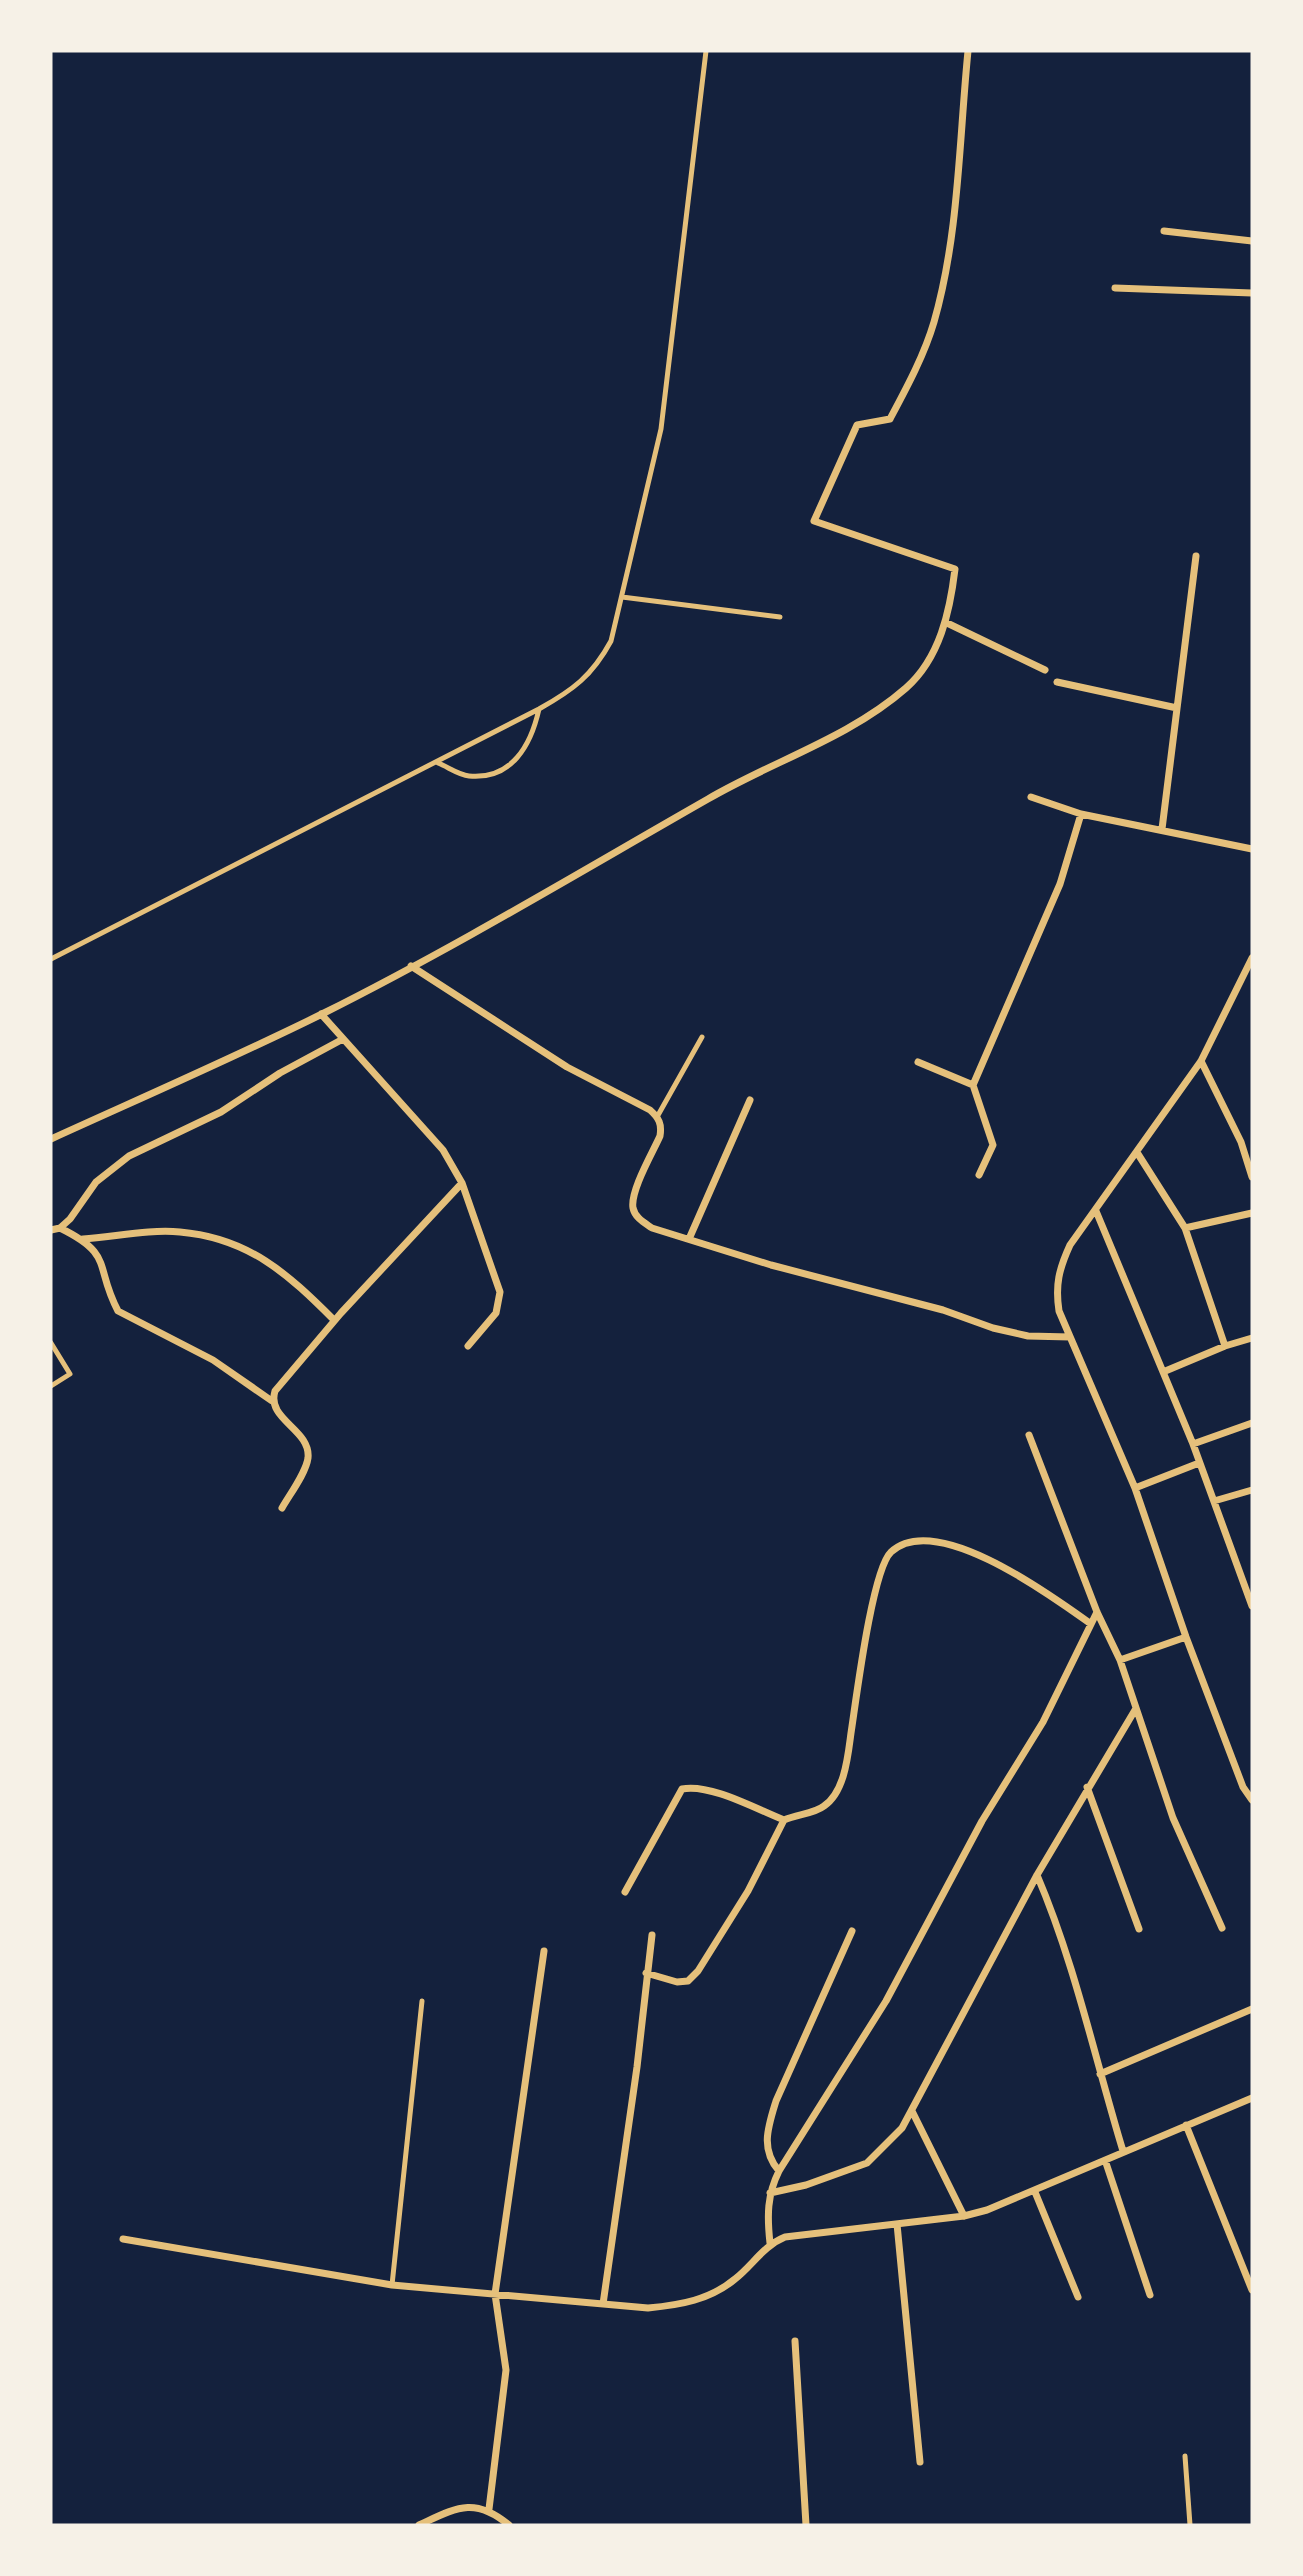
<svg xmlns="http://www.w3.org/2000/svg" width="1303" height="2576" font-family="Manrope,sans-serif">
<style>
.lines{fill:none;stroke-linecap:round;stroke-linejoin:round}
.service{stroke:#e5c07b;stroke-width:5}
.minor{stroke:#e5c07b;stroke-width:7}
</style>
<rect width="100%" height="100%" fill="#14213d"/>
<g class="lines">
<path class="service" d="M622,597L780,617
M438,763C448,767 459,775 469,776C512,780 531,745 539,709
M51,959L539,709C573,690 592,676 611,641L661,429L706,51
M657,1117L702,1037
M51,1343L70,1374L51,1386
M392,2285L422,2001
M1185,2456L1190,2525"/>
<path class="minor" d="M1164,231L1252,241
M1115,288L1252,293
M947,623L1045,670
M1057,682L1177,708
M1031,797L1081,814L1252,849
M1162,829L1196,556
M1252,958L1201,1061L1070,1245C1059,1269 1055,1285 1059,1311L1135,1488L1186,1637L1243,1787L1252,1800
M411,966L567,1067L650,1110C659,1118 662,1124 660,1136C653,1152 630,1191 633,1208C635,1218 645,1223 652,1228L771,1265L943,1310L993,1328L1028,1336L1070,1337
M321,1014L443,1150L462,1183L500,1292L496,1313L468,1346
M1201,1061L1241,1142L1252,1177
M918,1062L973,1085
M51,1139C141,1098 233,1058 322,1014C454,948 580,872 708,799C773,761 849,738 906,688C940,658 950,611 955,569L814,521L857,425L890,419C906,389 924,356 934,322C959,235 959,141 968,51
M1138,1154L1185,1228L1225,1346
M979,1175L993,1145L973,1085L1060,884L1081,814
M1096,1211L1193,1444L1252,1606
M60,1228C115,1255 94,1266 118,1311L213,1360L272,1401
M1185,1228L1252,1213
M51,1230L60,1228L70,1219L96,1182L129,1156L221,1112L280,1073L343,1039
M83,1239C114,1237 149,1229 180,1232C249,1238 288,1274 334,1320
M689,1239L750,1100
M1163,1372L1225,1346L1252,1338
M1029,1435L1097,1612L1120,1660L1173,1818L1222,1928
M1193,1444L1252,1423
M1135,1488L1199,1463
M1214,1501L1252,1490
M282,1508C290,1494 306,1473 308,1458C311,1429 266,1420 275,1391L341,1313L462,1183
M1120,1660L1186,1637
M1087,1787L1139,1929
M1037,1875C1075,1964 1095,2059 1123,2151
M625,1892L682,1789C710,1783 758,1810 784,1820
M646,1973L677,1982L688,1981L698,1971L748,1891L784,1820C797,1814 814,1814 824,1806C845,1792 848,1755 851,1733C856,1701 872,1570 891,1552C936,1510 1053,1597 1091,1624
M1100,2074L1252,2009
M912,2111L964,2216
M1186,2125L1252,2290
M1105,2160L1150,2295
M779,2171C760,2149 768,2127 776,2101L852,1931
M1035,2192L1078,2297
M770,2193L806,2185L867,2163L902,2128L1037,1875L1135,1710
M897,2224L920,2462
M123,2239L392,2285L648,2308C680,2305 710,2300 735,2279C753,2265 763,2246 785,2237L964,2216L987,2210L1252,2098
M770,2243C767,2216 767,2195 779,2171L886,2001L982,1821L1043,1722L1097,1612
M603,2304L637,2067L652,1935
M795,2341L806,2525
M489,2509L506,2370L495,2294L544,1951
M419,2525C456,2508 474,2496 509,2525"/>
</g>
<rect width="1303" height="2576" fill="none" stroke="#f6f1e7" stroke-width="105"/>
</svg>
